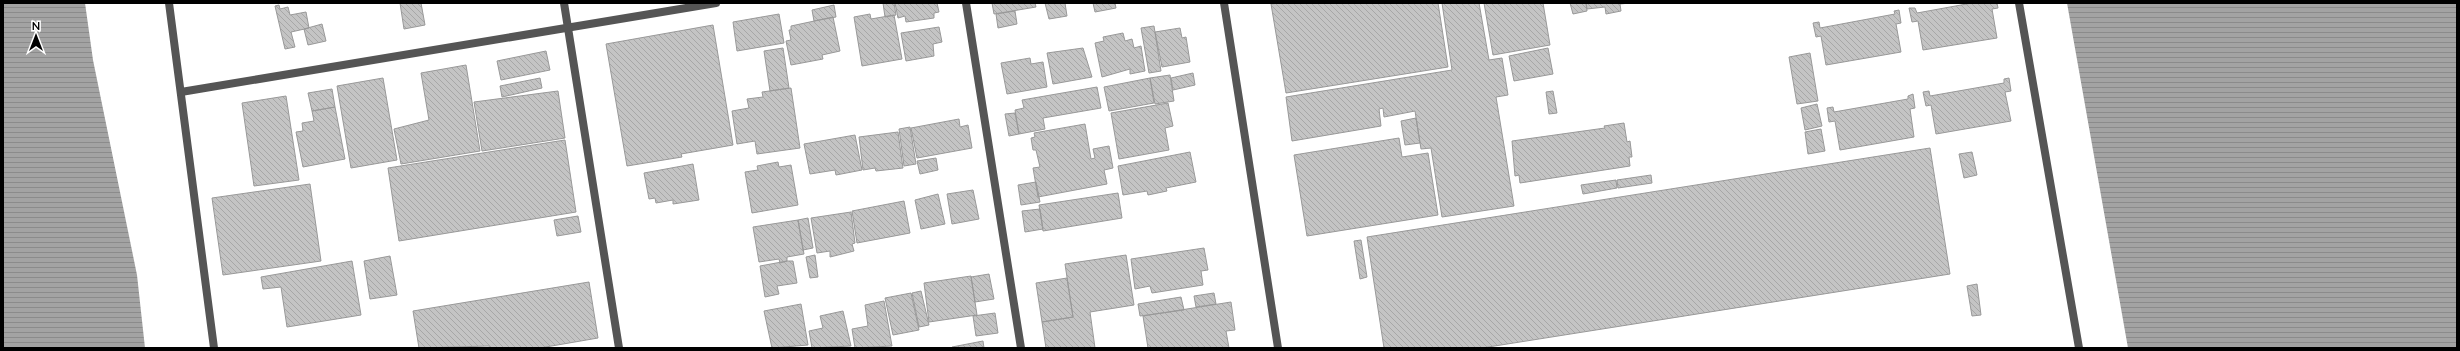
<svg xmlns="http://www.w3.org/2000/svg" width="2460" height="351" font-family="Lato,sans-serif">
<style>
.water{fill:url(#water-rules)}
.building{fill:url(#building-back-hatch);stroke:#999}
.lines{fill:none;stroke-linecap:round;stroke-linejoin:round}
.minor{stroke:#555;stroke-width:8}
.tertiary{stroke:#555;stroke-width:8}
</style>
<defs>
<pattern id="water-rules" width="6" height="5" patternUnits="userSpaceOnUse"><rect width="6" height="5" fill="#a3a3a3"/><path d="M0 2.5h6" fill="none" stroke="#8b8b8b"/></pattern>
<pattern id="building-back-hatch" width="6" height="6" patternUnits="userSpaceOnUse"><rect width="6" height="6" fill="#c4c4c4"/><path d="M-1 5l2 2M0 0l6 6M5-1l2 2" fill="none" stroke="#a7a7a7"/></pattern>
</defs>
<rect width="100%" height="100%" fill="#fff"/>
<path class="water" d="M3,3H85L93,60L137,275L145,348H3Z
M2067,3H2457V348H2128Z"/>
<path class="building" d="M400,3H421L425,25L404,29Z
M883,3H894L896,15L885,17Z
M895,3H937L939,12L934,13V18L906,22L905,16L898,18Z
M992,3H1035L1036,7L994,14Z
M1045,3H1065L1067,16L1049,19Z
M1093,3H1115L1116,8L1095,12Z
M1280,3H1438L1448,67L1286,93L1271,4Z
M1442,3H1479L1489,60L1502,58L1508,95L1496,97L1514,206L1442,217L1431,148L1421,149L1415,111L1384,117L1383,108L1379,109L1381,126L1292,141L1286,97L1452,70Z
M1484,3H1543L1550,45L1493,55Z
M1570,3H1586L1587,11L1573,14Z
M1586,3H1630L1620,4L1621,11L1606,14L1605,7L1587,9Z
M1972,3H1997L1998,8L1992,9L1997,38L1923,50L1918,21L1912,22L1909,8H1915L1917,13Z
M279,5L280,9L288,7L290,15L306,12L309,28L291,32L295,47L285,49L275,6Z
M834,5L836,17L814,21L812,10Z
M1899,10L1901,23L1896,24L1901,52L1826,65L1821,36L1816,37L1813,23L1819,22L1820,28L1895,14L1894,11Z
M1015,11L1017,24L998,28L996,14Z
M779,14L784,43L737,51L733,22Z
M870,14L871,19L894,15L902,59L862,66L854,17Z
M833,17L840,51L822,55L823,59L791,65L786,41L791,40L789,30H791V26Z
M322,24L326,41L308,45L304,29Z
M713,25L733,145L681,154L682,157L627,166L606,44Z
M1154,26L1161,71L1149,73L1141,28Z
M939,27L942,42L933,44L934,56L906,61L901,33Z
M1180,28L1182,38L1186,37L1190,62L1162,67L1155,32Z
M1123,33L1125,41L1132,39L1134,48L1141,46L1145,71L1130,74V69L1102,77L1095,43L1104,41L1103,37Z
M783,48L789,88L770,91L764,51Z
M1083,48L1092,77L1053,84L1047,53Z
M1548,48L1553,74L1514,81L1509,56Z
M546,51L550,70L501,80L497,61Z
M1810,53L1818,101L1797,104L1789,57Z
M1030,58L1031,64L1043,62L1047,87L1007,94L1001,63Z
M466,65L480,151L401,164L394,129L429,120L421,73Z
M1193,73L1195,85L1173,90L1171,78Z
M1170,75L1174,101L1155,104L1150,78Z
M383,78L397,160L351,168L337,86Z
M540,78L542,88L502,97L500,86Z
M1150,78L1154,103L1109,111L1104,87Z
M2009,78L2011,91L2005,92L2011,121L1936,134L1931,105L1926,106L1923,92L1929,91L1930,96L2004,83V79Z
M1097,87L1101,108L1043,118L1045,129L1019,134L1015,110L1024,108L1022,100Z
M791,88L800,148L757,154L755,141L737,144L732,111L749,108L747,99L763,97L762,92Z
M332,89L335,107L312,111L308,93Z
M558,91L565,138L482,151L474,102Z
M1553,91L1557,113L1549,114L1546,92Z
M1913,94L1915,108L1910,109L1914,137L1840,150L1835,121L1829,122L1827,108L1833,107L1834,112L1908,99V96Z
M286,96L299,180L254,186L242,103Z
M1168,103L1173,126L1165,128L1169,150L1119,159L1111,113Z
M1817,104L1822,126L1805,130L1801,108Z
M335,107L345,159L303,167L296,132L303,131L302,123L314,121L312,111Z
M1015,113L1019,134L1009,136L1005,114Z
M1416,118L1420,143L1405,145L1401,121Z
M959,119L960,127L968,125L972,148L917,158L911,128Z
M1624,123L1627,142L1630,141L1632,157H1629L1630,166L1520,183L1519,175L1515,176L1512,141L1605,128L1604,126Z
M1085,124L1091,159L1095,158L1093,149L1109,146L1113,168L1104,170L1107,184L1038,197L1033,168L1040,167L1036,150H1033L1031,138L1035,137L1034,133Z
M910,127L916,164L904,166L899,129Z
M1821,129L1825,151L1808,154L1805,132Z
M898,132L903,168L876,171L875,168L863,170L859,137Z
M855,135L862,170L836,175L835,170L810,174L804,144Z
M1399,138L1402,157L1428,153L1438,215L1307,236L1294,155Z
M565,140L576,212L399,241L388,168Z
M1930,148L1950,274L1482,348H1384L1367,237Z
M1190,152L1196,182L1166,188L1167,191L1148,195L1147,191L1123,195L1118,166Z
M1972,152L1977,175L1964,178L1959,154Z
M936,158L938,170L920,174L917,161Z
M778,162L779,167L791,165L798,205L752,213L745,172L758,170L757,166Z
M693,164L699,200L673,204V200L656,203L655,198L649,199L644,173Z
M1651,175L1652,183L1618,188L1617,180Z
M1616,180L1617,188L1583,194L1581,185Z
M1036,182L1040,202L1021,205L1018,185Z
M310,184L321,261L223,275L212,198Z
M973,190L979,219L952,224L947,194Z
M1118,193L1122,218L1043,231L1039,205Z
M938,194L945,224L921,229L915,200Z
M904,201L910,233L857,243L852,211Z
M1040,209L1043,229L1025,232L1022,211Z
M851,212L855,243L852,244L854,251L830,257V251L817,253L811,218Z
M578,216L581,232L557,236L554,220Z
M808,218L813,248L803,250L798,220Z
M798,220L804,254L787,257V261L780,263L779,259L759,262L753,227Z
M1361,240L1367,277L1360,279L1354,241Z
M1204,248L1208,270L1201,271L1203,285L1152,293L1150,286L1135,289L1131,259Z
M815,255L818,277L810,278L806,257Z
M1126,255L1134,305L1090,312L1095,348H1046L1042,322L1073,317L1065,264Z
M390,256L397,295L370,299L364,261Z
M352,261L361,315L287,327L281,287L263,289L261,277Z
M787,261H793L797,283L777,286L779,294L765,297L760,266Z
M989,274L994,299L975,302L971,277Z
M971,276L977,315L929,322L924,283Z
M1067,278L1073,317L1042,322L1036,283Z
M589,282L598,338L540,348H490L489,346L419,348L413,311Z
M1977,284L1981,315L1972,316L1967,286Z
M921,291L929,325L919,327L912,293Z
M911,293L919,330L893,335L885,298Z
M1214,293L1216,304L1196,307L1194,296Z
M1181,297L1184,310L1140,316L1138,304Z
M884,301L892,346L855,348L852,329L868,326L865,305Z
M1231,302L1235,330L1226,331L1229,348H1148L1143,316Z
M801,304L808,345L772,348L764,311Z
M843,311L851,346L812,348L809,331L823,328L820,316Z
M995,313L998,333L976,336L973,316Z
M983,341L984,348H952V347Z"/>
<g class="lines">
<path class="minor" d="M169,3L214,348
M966,3L1021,348
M2019,3L2079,348
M181,92L716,3"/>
<path class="tertiary" d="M564,3L619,348
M1224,3L1278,348"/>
</g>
<rect width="2460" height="351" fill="none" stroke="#000000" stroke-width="8"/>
<g transform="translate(36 36)" stroke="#ffffff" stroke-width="3" paint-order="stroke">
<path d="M0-3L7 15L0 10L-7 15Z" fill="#000000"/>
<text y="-6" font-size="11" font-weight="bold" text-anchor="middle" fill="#000000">N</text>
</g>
</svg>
